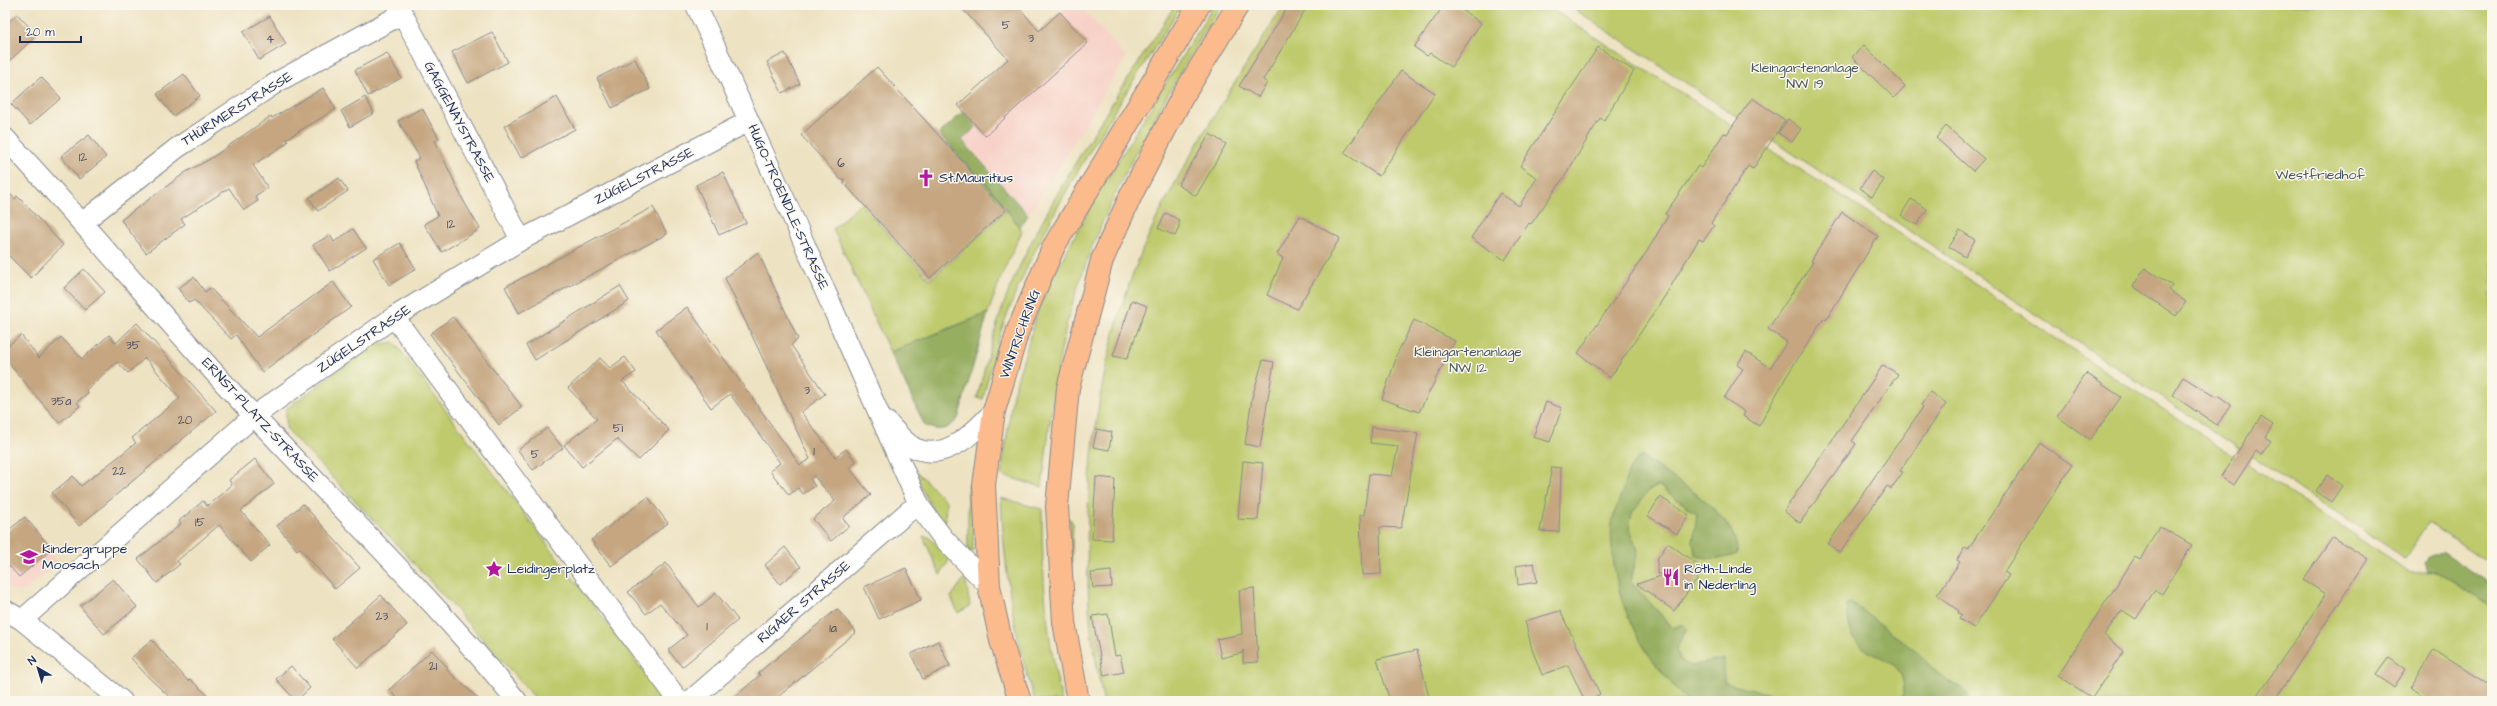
<svg xmlns="http://www.w3.org/2000/svg" width="2497" height="706" font-family="'Architects Daughter',sans-serif">
<style>
.built{fill:#f7d1c7}
.green{fill:#beca6c;stroke:#6c7c65}
.forest{fill:#96ae60;stroke:#586e5f}
.building{fill:#c5a680}
.lines{fill:none;stroke-linecap:round;stroke-linejoin:round}
.minor-casing{stroke:#848890;stroke-width:22}
.primary-casing{stroke:#848890;stroke-width:24}
.minor{stroke:#fff;stroke-width:20}
.primary{stroke:#fbbb8d;stroke-width:22}
.labels{text-anchor:middle;dominant-baseline:central;stroke-width:3;stroke-linejoin:round;paint-order:stroke}
.number-label{font-size:12px;fill:#464d66}
.park-label{font-size:14px;fill:#445662;stroke:#fbf7ec}
.street-label{font-size:14px;fill:#1b2f5e;stroke:#fbf7ec}
.poi-label{font-size:14px;fill:#1b2f5e;stroke:#fbf7ec;text-anchor:start}
</style>
<rect width="100%" height="100%" fill="#fbf7ec"/>
<filter id="ink" filterUnits="userSpaceOnUse"><feTurbulence type="fractalNoise" baseFrequency=".025" numOctaves="2"/><feDisplacementMap in="SourceGraphic" scale="8" xChannelSelector="R" yChannelSelector="G"/><feConvolveMatrix kernelMatrix="1 2 1 2 8 2 1 2 1" color-interpolation-filters="sRGB"/></filter>
<filter id="wash" filterUnits="userSpaceOnUse"><feTurbulence type="fractalNoise" baseFrequency=".012" numOctaves="4" result="noise"/><feDisplacementMap in="SourceGraphic" scale="16" xChannelSelector="R" yChannelSelector="G"/><feGaussianBlur stdDeviation="0.9" result="paint"/><feColorMatrix in="noise" values="0 0 0 0 0 0 0 0 0 0 0 0 0 0 0 0 0 1.4 0 .05"/><feComposite in="paint" operator="in"/></filter>
<g filter="url(#wash)">
<rect width="100%" height="100%" fill="#ede2c1"/>
<path class="built" d="M1068,5H1079L1126,57L1029,215L963,140L977,127L958,105Z
M25,517L52,549L49,552L58,563L24,591L19,592L5,586V533Z"/>
<path class="green" d="M1175,5H1180L1179,9C1118,107 1050,204 1008,312C997,340 990,370 983,399L977,398C988,356 998,313 1016,274C1058,182 1121,91 1175,5Z
M1214,5H1221C1161,104 1097,209 1067,323C1054,377 1049,432 1042,487L1001,475L1013,394L1039,307L1056,270L1102,187Z
M1284,5H1545L1947,264L2034,324L2411,573L2437,571L2492,607V701H1103C1098,669 1090,637 1089,605C1081,468 1101,322 1166,200C1201,133 1244,69 1284,5Z
M1568,5H2492V565L2428,522L2405,558Z
M860,203L930,280L1007,210L1022,231L1003,272L988,313L890,352L833,229Z
M394,342L663,697L664,701H538L403,551L286,429V409L373,345Z
M918,473L946,501L945,527L935,514L914,474Z
M968,484L973,486V552L968,551Z
M1001,498L1042,509C1042,573 1046,638 1062,701H1035C1013,634 1004,568 1001,498Z
M1069,518L1073,523L1071,576Z
M923,536L929,537L950,559L940,575Z
M965,577L970,606L958,613L951,597Z"/>
<path class="forest" d="M963,112L976,127L962,140L1028,215L1020,228L1007,210L939,134Z
M988,313L958,419C947,430 940,432 925,426L890,352Z
M1642,456C1670,479 1739,512 1737,554C1724,559 1709,561 1695,554L1693,542L1697,514L1659,486L1649,490L1632,513L1629,529L1638,550L1631,582L1673,628L1683,624L1687,629L1676,649L1681,661L1690,666L1724,659V682C1749,692 1771,691 1796,701H1687C1649,659 1626,629 1615,572C1613,557 1610,539 1612,524C1613,514 1618,504 1621,495C1626,480 1628,464 1642,456Z
M2442,551L2492,585V607L2437,571L2427,572L2424,564L2428,556Z
M1850,603L1862,610L1918,653L1946,680L1960,687L1968,694V701H1894L1904,695C1905,651 1871,664 1854,638C1848,628 1848,615 1847,604Z"/>
<g id="blocks">
<path class="building" d="M959,5H1017L1039,31L1060,12L1088,43L985,136L958,105L1008,59Z
M1289,5H1308L1263,80L1267,83L1258,97L1239,86Z
M1444,5H1455L1481,23L1451,67L1430,53L1427,56L1414,47Z
M17,14L37,35L5,65V25Z
M270,16L286,44L259,60L243,32Z
M492,32L508,62L468,83L452,52Z
M1864,45L1905,86L1894,98L1852,57Z
M1598,47L1634,71L1604,120L1600,118L1565,176L1531,224L1529,223L1505,260L1471,238L1500,193L1519,206L1537,178L1520,166Z
M387,53L401,78L368,96L355,70Z
M785,53L800,84L782,93L767,62Z
M635,59L650,89L612,108L597,78Z
M877,67L1006,210L930,278L844,183V179L841,180L801,135Z
M1401,71L1435,93L1379,176L1344,153Z
M184,74L200,96L173,116L157,94Z
M41,77L61,98L30,125L11,104Z
M323,88L336,109L286,139L288,142L253,165L268,188L255,196L258,201L244,210L229,188L181,219L185,224L146,253L121,220L186,172L210,159L271,116L272,118Z
M365,97L374,113L350,127L341,111Z
M557,97L575,129L521,158L504,126Z
M1752,98L1785,120L1753,169L1748,166L1711,223L1714,226L1703,241L1699,239L1665,296L1610,378L1578,353L1647,251L1668,216L1665,214L1698,166L1701,168L1724,133L1727,134Z
M422,108L439,139L435,141L463,200L480,229L442,252L424,224L438,216L414,161L420,158L398,121Z
M1788,119L1801,129L1792,142L1778,133Z
M1946,126L1984,159L1973,171L1936,138Z
M1210,134L1226,144L1196,196L1178,185Z
M89,135L106,157L79,179L61,156Z
M1872,171L1884,180L1872,197L1860,188Z
M723,172L746,223L719,235L696,185Z
M339,178L348,191L318,211L309,198Z
M5,189L15,199L17,196L23,202L63,245L31,278L5,252Z
M1911,199L1927,209L1917,225L1901,215Z
M653,207L667,234L519,313L505,287Z
M1842,212L1878,236L1826,320L1824,318L1786,377L1759,426L1743,416L1745,412L1724,398L1743,369L1737,365L1746,352L1770,368L1787,342L1768,329L1813,262L1811,261Z
M1166,213L1179,220V227L1175,236L1158,228Z
M1300,216L1340,238L1297,309L1267,295L1283,258L1277,254Z
M353,229L366,248L330,271L313,245L330,235L334,242Z
M1960,230L1975,240L1965,257L1949,247Z
M400,243L416,269L389,285L373,259Z
M758,252L798,339L791,345L825,394L801,412L835,457L846,449L856,462L849,468L871,495L846,515L843,519L849,526L831,541L813,519L835,501L814,476L810,479L815,486L803,494L798,488L789,495L770,471L780,463L730,394L711,408L656,330L687,307L800,465L810,459L725,278Z
M2145,268L2172,286L2169,290L2186,302L2176,316L2133,286Z
M84,269L105,292L85,310L64,288Z
M194,277L205,292L210,288L257,337L333,282L351,307L262,372L236,335L231,339L194,300L189,303L178,288Z
M620,286L629,301L535,360L526,345Z
M1132,300L1147,306L1127,359L1113,356Z
M453,317L522,407L499,425L430,334Z
M1414,320L1455,341L1419,412L1382,399L1396,359L1395,358Z
M137,323L216,411L79,526L52,493L73,476L81,486L136,443L132,438L180,398L145,358L128,373L117,362L86,390L88,393L77,402L80,406L59,423L5,359V348L21,335L39,358L61,337L82,359L109,335L116,343Z
M625,357L636,372L622,381L669,430L639,460L617,439L582,467L564,445L597,419L568,388L600,358L610,368Z
M1263,360L1274,362L1260,447L1245,444L1252,398Z
M1883,365L1898,374L1852,441L1856,444L1800,523L1784,511Z
M2086,373L2121,397L2090,440L2057,416Z
M2183,377L2217,398L2219,396L2231,405L2217,425L2172,395Z
M1930,392L1946,404L1900,471L1903,472L1891,489L1887,486L1840,553L1828,544L1923,407L1921,405Z
M1546,402L1562,408L1550,442L1533,437Z
M2261,417L2273,425L2265,437L2271,441L2261,455L2256,451L2234,485L2221,476Z
M1372,427L1418,433L1401,528L1380,527L1381,574L1362,575L1360,515H1364L1369,474L1392,476L1398,446L1370,443Z
M547,428L563,448L533,470L518,450Z
M1097,429L1112,432L1109,450L1093,447Z
M2040,443L2072,465L2004,572L2009,575L1974,628L1959,619L1962,615L1958,613L1959,611L1937,595L1960,562L1957,560L1965,547L1968,549Z
M255,459L274,484L241,511L270,545L251,562L219,525L177,561L180,564L157,583L138,559L181,524L179,521L203,501L207,506L232,485L229,480Z
M1243,461L1263,463L1258,520L1238,519Z
M1552,467L1561,468L1559,532L1540,531Z
M2327,475L2342,486L2331,502L2316,491Z
M1096,477L1115,479L1112,540L1092,539Z
M648,497L668,523L611,566L591,540Z
M1660,497L1689,515L1677,534L1648,516Z
M303,504L360,568L335,589L300,548L297,550L277,526Z
M25,517L52,549L19,577L5,561V533Z
M2159,526L2192,545L2162,594L2155,590L2136,619L2122,610L2104,635L2124,651L2092,698L2058,675L2135,557L2140,560Z
M2333,537L2368,559L2274,701H2254L2326,594L2303,580Z
M1668,543L1704,569L1674,611L1637,584L1667,574H1657V559Z
M785,547L801,567L780,584L765,565Z
M666,563L699,607L716,593L738,620L682,667L668,650L687,635L660,603L646,614L628,592Z
M1534,563L1537,582L1518,585L1516,566Z
M906,568L921,600L879,619L864,587Z
M1111,571L1112,587L1093,588L1091,573Z
M113,579L137,607L104,634L80,606Z
M1254,588L1258,662L1243,663V650L1242,653L1221,658L1217,639L1242,634L1239,590Z
M381,595L407,625L358,668L332,639Z
M837,609L856,632L773,701H730L760,675L758,673Z
M1560,611L1600,694L1589,701H1585L1568,665L1542,675L1532,649L1525,621Z
M1108,614L1115,656L1120,655L1124,672L1104,676L1092,616Z
M152,640L188,681L190,679L214,701H174L148,677L131,658Z
M938,641L950,666L923,679L911,654Z
M432,650L448,668L446,669L481,701H400L389,690Z
M1417,650L1430,701H1390L1377,659Z
M2434,650L2492,687V701H2428L2410,688Z
M2389,657L2406,669L2394,687L2376,675Z
M291,666L310,688L296,701L276,679Z"/>
</g>
</g>
<g filter="url(#ink)">
<use href="#blocks" fill-opacity="0" stroke="#848890" stroke-width="1"/>
<g class="lines">
<g class="minor-casing">
<path id="minor" d="M398,5L521,240
M696,5L790,211L920,507L943,538L989,586
M5,138C90,229 170,326 255,417C343,511 435,601 517,701
M83,222L177,148L279,81L402,14
M394,317L679,701
M887,422C896,431 907,447 920,450C950,459 976,430 994,411
M5,610L22,620L122,701
M22,620L254,416L394,317L521,240L749,121
M690,701L909,511L920,507"/>
</g>
<g class="primary-casing">
<path id="primary" d="M1020,701L1001,641L989,586L984,485L994,411L1018,330L1054,246L1199,5
M1078,701L1064,622L1057,506L1068,388L1102,260L1131,195L1181,99L1238,5"/>
</g>
<use href="#minor" class="minor"/>
<use href="#primary" class="primary"/>
</g>
</g>
<defs>
<g id="church-bare" transform="scale(1.38)"><path d="M-1.2-6h2.4v3.5h3.3v2.4h-3.3V6h-2.4V-.1h-3.3v-2.4h3.3Z" fill="#b5179e" stroke="#fbf7ec" stroke-width="2.5" paint-order="stroke"/></g>
<g id="school-bare" transform="scale(1.38)"><path d="M0-5L7-2L0 1L-7-2ZM-4 1L0 2.5L4 1V4Q0 6-4 4Z" fill="#b5179e" stroke="#fbf7ec" stroke-width="2.5" paint-order="stroke"/></g>
<g id="sight-bare" transform="scale(1.38)"><path d="M0-6L1.8-2.2L6-1.7L2.9 1.2L3.7 5.4L0 3.3L-3.7 5.4L-2.9 1.2L-6-1.7L-1.8-2.2Z" fill="#b5179e" stroke="#fbf7ec" stroke-width="2.5" paint-order="stroke"/></g>
<g id="restaurant-bare" transform="scale(1.38)"><path d="M-5-6h1v4h1v-4h1v4h1v-4h1v5L-1.5 .5V6h-2V.5L-5-1ZM5-6V6H3V1.5H1.5Q1.5-4 5-6Z" fill="#b5179e" stroke="#fbf7ec" stroke-width="2.5" paint-order="stroke"/></g>
</defs>
<g fill-rule="evenodd">
<use href="#church-bare" x="926" y="178"/>
<use href="#school-bare" x="29" y="557"/>
<use href="#sight-bare" x="494" y="569"/>
<use href="#restaurant-bare" x="1671" y="577"/>
</g>
<g class="labels">
<g class="number-label">
<text x="1006" y="25">5</text>
<text x="1031" y="38">3</text>
<text x="270" y="39">4</text>
<text x="83" y="157">12</text>
<text x="841" y="163">6</text>
<text x="451" y="224">12</text>
<text x="133" y="345">35</text>
<text x="807" y="390">3</text>
<text x="61" y="401">35a</text>
<text x="185" y="420">20</text>
<text x="618" y="428">5i</text>
<text x="814" y="451">1</text>
<text x="535" y="454">5</text>
<text x="119" y="471">22</text>
<text x="200" y="522">15</text>
<text x="382" y="616">23</text>
<text x="707" y="626">1</text>
<text x="833" y="628">1a</text>
<text x="433" y="666">21</text>
</g>
<g class="park-label">
<text x="1805" y="68">Kleingartenanlage<tspan x="1805" dy="16">NW 19</tspan></text>
<text x="2320" y="175">Westfriedhof</text>
<text x="1468" y="352">Kleingartenanlage<tspan x="1468" dy="16">NW 12</tspan></text>
</g>
<g class="street-label">
<text transform="translate(237 109) rotate(-32)">THÜRMERSTRASSE</text>
<text transform="translate(459 122) rotate(62)">GAGGENAYSTRASSE</text>
<text transform="translate(644 176) rotate(-27)">ZÜGELSTRASSE</text>
<text transform="translate(788 207) rotate(66)">HUGO-TROENDLE-STRASSE</text>
<text transform="translate(1020 334) rotate(-70)">WINTRICHRING</text>
<text transform="translate(364 339) rotate(-34)">ZÜGELSTRASSE</text>
<text transform="translate(260 420) rotate(47)">ERNST-PLATZ-STRASSE</text>
<text transform="translate(804 602) rotate(-41)">RIGAER STRASSE</text>
</g>
<g class="poi-label">
<text x="939" y="178">St.Mauritius</text>
<text x="42" y="549">Kindergruppe<tspan x="42" dy="16">Moosach</tspan></text>
<text x="507" y="569">Leidingerplatz</text>
<text x="1684" y="569">Röth-Linde<tspan x="1684" dy="16">in Nederling</tspan></text>
</g>
</g>
<rect width="2497" height="706" fill="none" stroke="#fbf7ec" stroke-width="20"/>
<g transform="translate(38 668) rotate(322)" stroke="#fbf7ec" stroke-width="3" paint-order="stroke">
<path d="M0-3L7 15L0 10L-7 15Z" fill="#1b2f5e"/>
<text y="-6" font-size="11" font-weight="bold" text-anchor="middle" fill="#1b2f5e">N</text>
</g>
<path d="M20 36v6h61v-6" fill="none" stroke="#1b2f5e" stroke-width="2"/>
<text x="26" y="36" font-size="12" fill="#1b2f5e" stroke="#fbf7ec" stroke-width="3" paint-order="stroke">20 m</text>
</svg>
